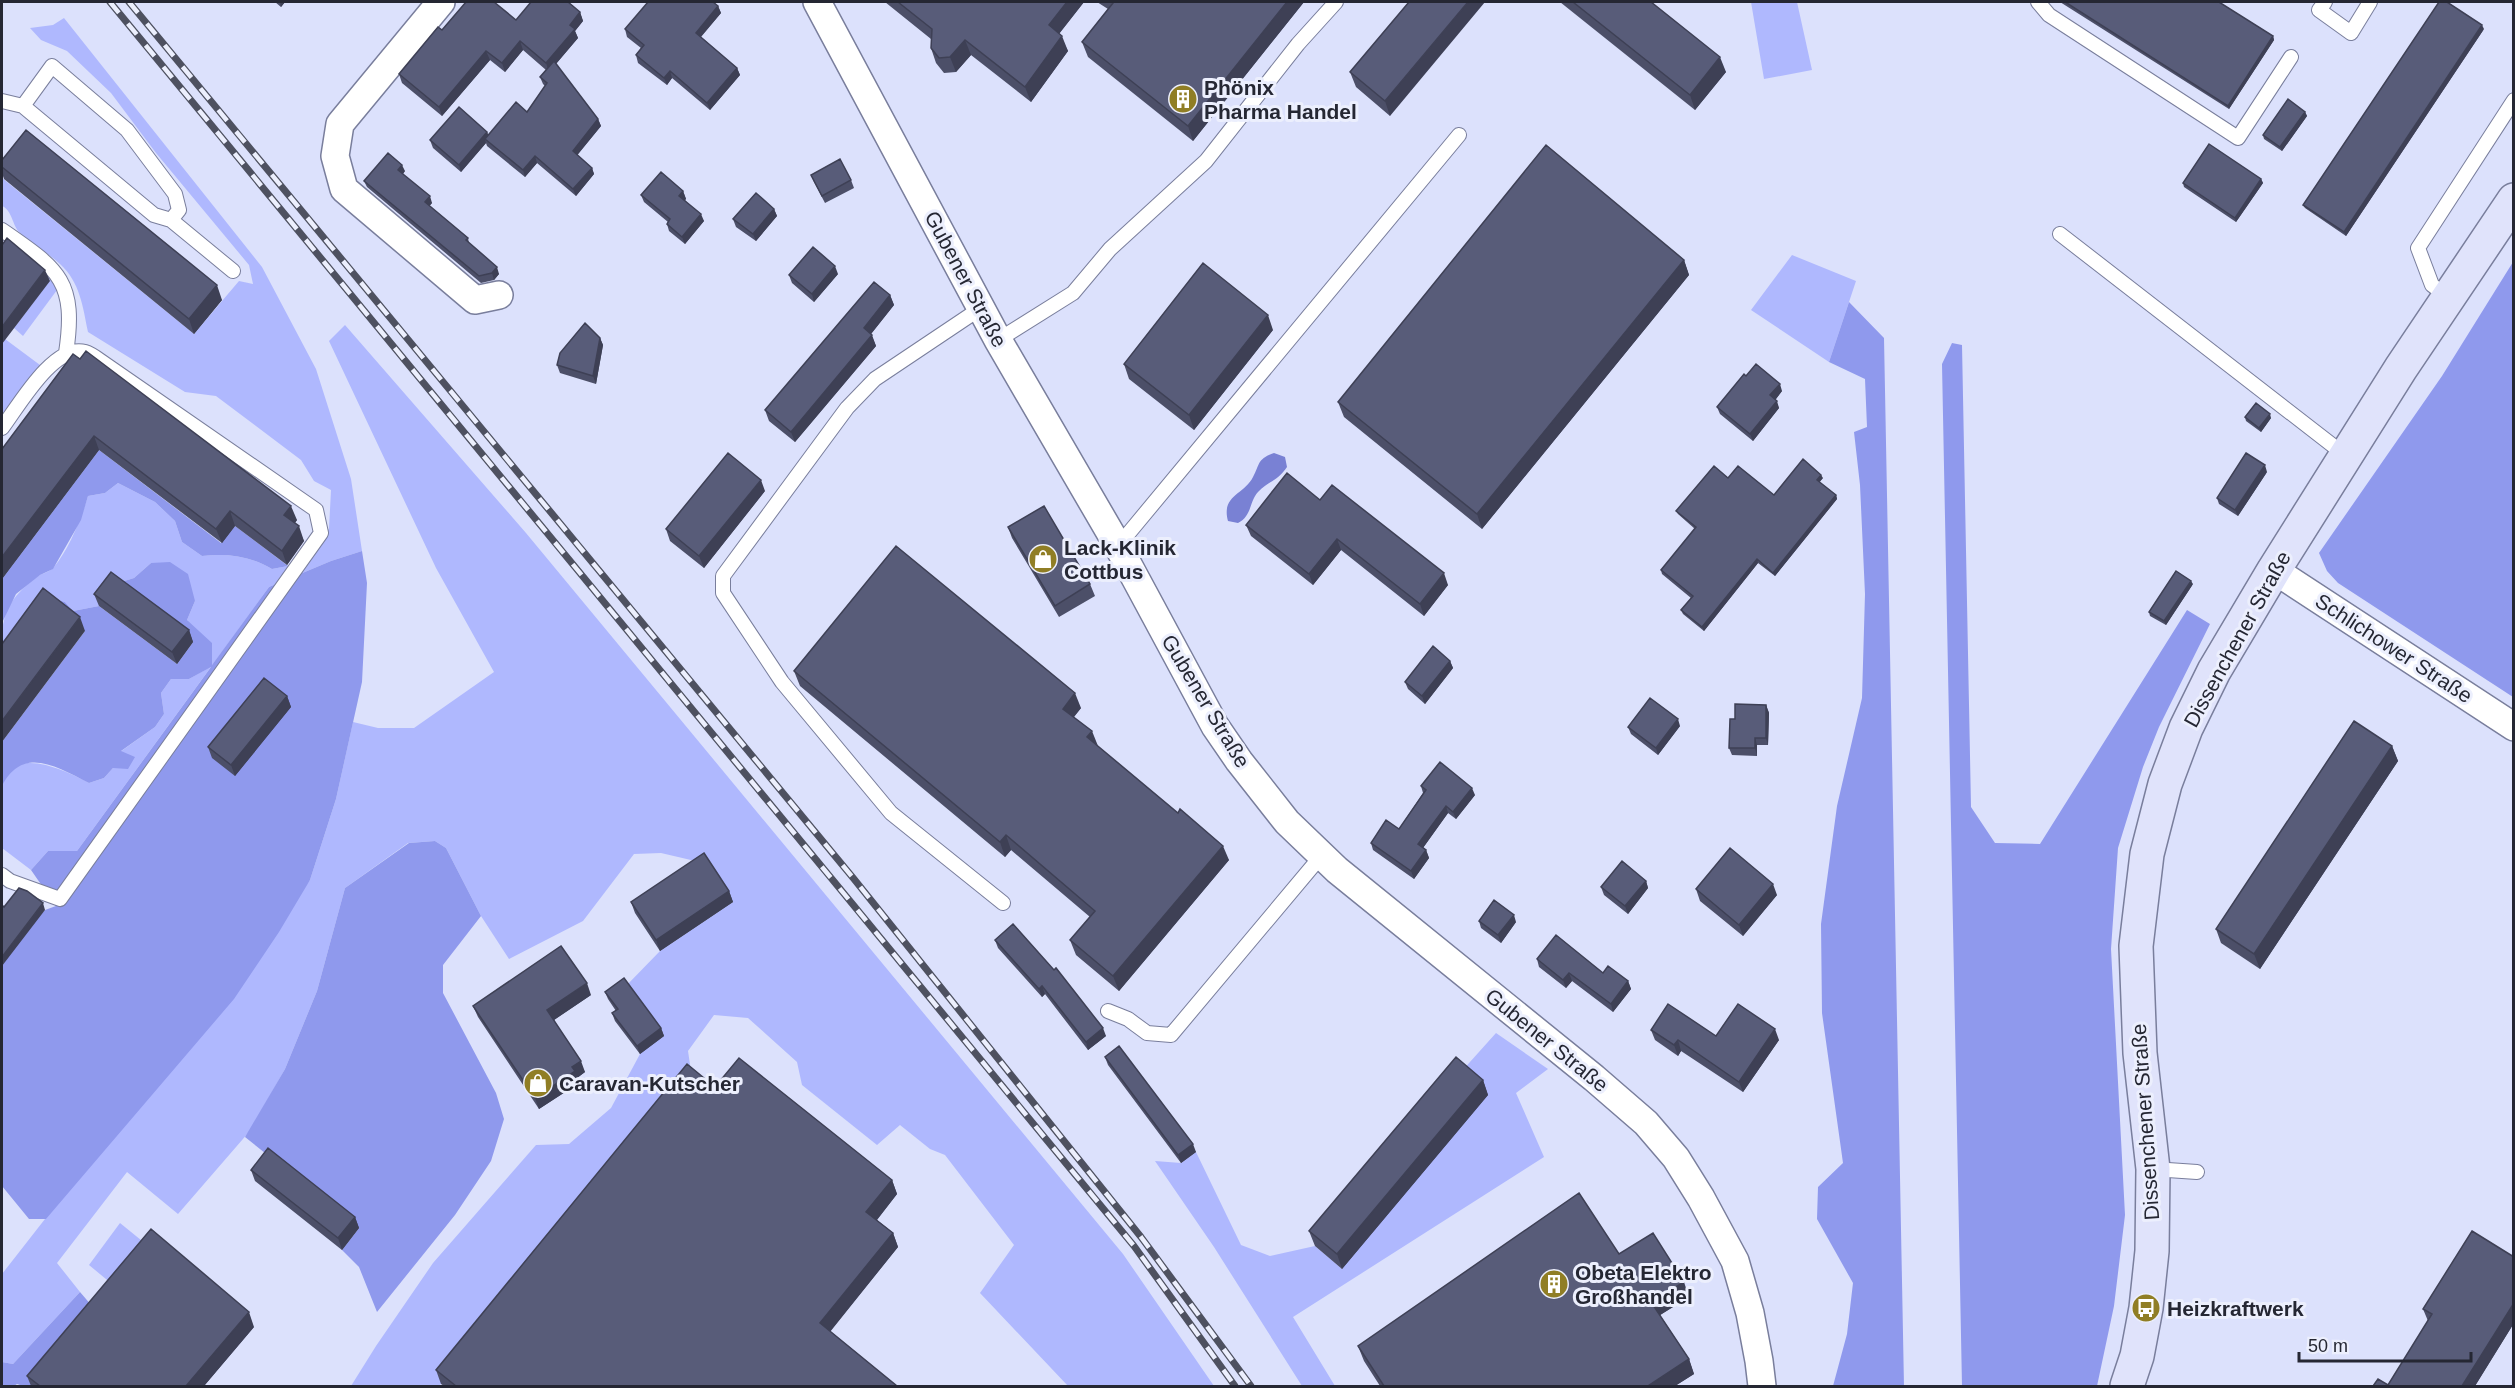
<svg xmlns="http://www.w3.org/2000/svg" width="2515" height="1388" font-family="Helvetica,sans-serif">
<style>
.green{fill:#afb8fe}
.forest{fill:#8f99ed}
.water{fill:#7981d4}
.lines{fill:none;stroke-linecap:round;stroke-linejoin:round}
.lane-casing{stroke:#797e9c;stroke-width:16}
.street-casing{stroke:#797e9c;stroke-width:30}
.secondary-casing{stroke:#797e9c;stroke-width:36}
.lane{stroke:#fff;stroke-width:14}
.street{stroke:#fff;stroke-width:27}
.secondary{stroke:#e0e3fb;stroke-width:33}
.rail-casing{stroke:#4e5160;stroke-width:7}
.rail{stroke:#eceffd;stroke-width:4.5;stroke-dasharray:14;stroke-linecap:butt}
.wall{fill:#4c4f68}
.shaded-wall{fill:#3e4055}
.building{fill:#585c79;stroke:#3e4055;stroke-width:1.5}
.labels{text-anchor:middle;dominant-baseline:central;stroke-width:6;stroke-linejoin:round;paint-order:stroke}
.poi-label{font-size:21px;font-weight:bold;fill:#252733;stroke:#eceffd;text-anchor:start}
.street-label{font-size:21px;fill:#252733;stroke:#eceffd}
</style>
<rect width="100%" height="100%" fill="#dce1fc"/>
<path class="green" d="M1751,2H1797L1812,70L1764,79Z
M64,18L262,267L316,369L351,479L362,551L331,561L269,587L77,851H48L31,870L2,848C2,829 0,806 2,787C10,743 66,771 89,783L104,778L113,768L120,752L155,727L164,714L161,693L171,679H189L212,666L187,620L195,601L151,563L134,578L115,584L99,606L73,611L65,602L45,596L2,642C1,611 14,594 38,576C43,573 50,572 54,567C69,549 81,519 88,496L105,493L118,483L155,502L175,521L182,542L202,556C227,553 250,556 272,569L288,566L329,529L331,490L314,481L301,460L216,396L185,392L88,332C83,307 80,282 60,264C47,252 31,244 19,232C12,224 12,210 2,206V178L194,334L239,281L253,284L249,265L156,153L111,93L67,51L41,40L30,28L53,25Z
M1792,255L1856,281L1829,362L1751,310Z
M30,264L57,279V290L23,336L14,328L50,280Z
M345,325L526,533L1123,1254L1214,1386H1068L980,1293L1014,1245L945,1155L930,1149L900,1125L877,1145L802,1085L797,1062L748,1018L714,1015L688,1051L692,1078L441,1384L438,1386H351L376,1346L433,1263L536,1145L569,1144L611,1108L640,1054L626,986L660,951L733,902L708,864L661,853L634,854L583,921L509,959L481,916L446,848L435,841L408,843L345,888L317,991L285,1069L249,1132L178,1214L127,1172L57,1263L80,1292L13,1364L2,1362V1274L310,880L336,799L353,722L378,728H414L494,672L436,568L329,341Z
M5,339L40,365L2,414V344Z
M1496,1033L1548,1069L1516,1093L1544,1157L1293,1317L1335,1386H1302L1214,1247L1155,1161L1181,1163L1196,1152L1241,1245L1270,1256L1315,1246L1342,1269L1461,1072Z
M120,1223L152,1249L118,1289L89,1265Z"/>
<path class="forest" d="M2513,262V697L2338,583L2327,571L2319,553L2442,376Z
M1849,302L1884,338L1904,1386H1833L1847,1334L1853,1283L1817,1219L1818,1187L1843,1163L1822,1013L1821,924L1837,806L1862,698L1865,594L1860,485L1854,432L1867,427L1865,379L1829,362Z
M1952,343L1962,345L1971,807L1995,843L2040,844L2187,610L2210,624L2159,727L2143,767L2118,848L2111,949L2125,1215L2114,1306L2097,1386H1962L1942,364Z
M99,450L221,543L235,526L288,566L272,569C250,556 227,553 202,556L182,542L175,521L155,502L118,483L105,493L88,496L81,520L53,569L40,575L16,594L2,623V579Z
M362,551L367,583L362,682L336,799L310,880L279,932L234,999L46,1219H29L2,1186V954L45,910L56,906L31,870L48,851H77L211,667L189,679H171L161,693L164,714L155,727L121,751L135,757L128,769L113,768L104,778L89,783C57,767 23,745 2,786V742L85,631L2,665V642L45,596L65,602L73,611L99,606L177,664L193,642L115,584L134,578L151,563L170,562L188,574L195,601L187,620L212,643V665L269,587L331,561Z
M435,841L446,848L481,916L443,965V993L496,1093L504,1119L491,1161L455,1215L377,1312L359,1267L342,1250L359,1228L245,1137L285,1069L317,991L345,888L409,843Z
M80,1292L98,1313L36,1386H23L17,1384L14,1386H2V1362L13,1364Z"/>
<path class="water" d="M1274,453L1285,457L1287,467C1278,481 1267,482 1258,492C1249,502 1252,516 1238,523L1228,521C1221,495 1244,495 1253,477C1260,464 1257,459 1274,453Z"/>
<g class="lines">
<g class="lane-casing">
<path id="lane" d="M2038,2L2049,15L2238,138L2291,57
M2325,2L2319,10L2351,33L2370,2
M2,101L23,106L154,215L171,220L179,210L175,194L127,130L52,66L23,106
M171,220L233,271
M2,230C58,269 77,280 66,353
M2060,234L2345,455
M2448,297L2432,285L2418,248L2514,100
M981,308L875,379L847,408L723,576V593L782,682L891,813L1003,903
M998,340L1073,293L1110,249L1206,161L1298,44L1336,2
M2,428C18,407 54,343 85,352C92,354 99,360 105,364L316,510L321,533L60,899L10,881L2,875
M1118,546L1459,135
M1108,1011L1128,1019L1147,1033L1171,1035L1322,855
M2153,1169L2197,1172"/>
</g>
<g class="street-casing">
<path id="street" d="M441,2L340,124L335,156L344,189L475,300L499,295
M817,2L998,340L1118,546L1215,726L1239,761L1287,822L1337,870L1594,1078L1646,1123L1676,1158L1701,1198L1735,1261L1750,1313L1759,1361L1762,1386
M2274,570L2514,727"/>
</g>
<g class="secondary-casing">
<path id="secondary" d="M2127,1386L2137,1356L2146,1308L2152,1251L2153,1169L2140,1053L2136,946L2147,854L2165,784L2186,728L2214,671L2274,570L2401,368L2514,200"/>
</g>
<use href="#lane" class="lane"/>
<use href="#street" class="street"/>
<use href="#secondary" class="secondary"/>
<g class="rail-casing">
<path id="rail" d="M110,2L1134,1246L1235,1386
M129,2L854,879L1141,1237L1251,1386"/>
</g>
<use href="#rail" class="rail"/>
</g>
<path class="wall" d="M275,2H285L281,7Z
M885,2H1084L1059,34L1068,51L1031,102L971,55L956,72L944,73L936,63L931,48V39Z
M1097,2H1304L1193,141L1088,57L1082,42L1108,9Z
M1409,2L1390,116L1356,87L1350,72Z
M1560,2H1651L1726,72L1695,110Z
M2060,2H2219L2273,36L2274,40L2229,109Z
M718,6L721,13L701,37L737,68L740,75L710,110L672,78L667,85L638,63L636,55L641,48L627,37L625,29Z
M580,12L583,21L575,31L578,38L556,64L598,119L601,126L577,155L592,168L594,174L576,196L537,163L525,177L487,146L486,143L461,172L433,148L430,140L487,132L488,135L527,112L545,86L543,84L540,77L546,70L523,50L505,72L490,60L442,116L402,83L399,74L516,20Z
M2484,29L2346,236L2305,208L2303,205Z
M2305,112L2307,116L2282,151L2264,139L2263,135Z
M2,160L222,300L194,334L4,179L2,173Z
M405,171L403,174L432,203L429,206L468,238L469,243L499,274L494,280L481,283L367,187L364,181Z
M811,175L851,180L854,188L825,203L814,182Z
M2261,179L2263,183L2236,222L2184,187L2183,183Z
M683,191L686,199L685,200L704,221L685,244L669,231L667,224L668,222L644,202L641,195Z
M774,209L777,216L756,241L736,227L733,219Z
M1684,260L1689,275L1482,529L1344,417L1338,402Z
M838,274L814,302L792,283L789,275Z
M890,295L894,305L871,334L876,346L795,442L769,421L765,410Z
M1273,330L1194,430L1129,379L1124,364Z
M600,338L603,345L596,384L560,373L557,365Z
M73,354L297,520L295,523L304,541L287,565L235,526L222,543L99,450L2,579Z
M1746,376L1782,391L1775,400L1779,408L1753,441L1720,414L1717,407Z
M2245,417L2271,418L2261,432L2246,421Z
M2267,472L2238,516L2219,504L2217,498Z
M1728,478L1774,495L1823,478L1819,482L1836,495L1837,499L1775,576L1758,563L1704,631L1683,614L1681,610L1691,598L1662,574L1661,570L1695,529L1678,514L1676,511Z
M765,491L704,568L670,541L666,529Z
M1320,500L1448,585L1424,616L1341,550L1313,585L1251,536L1246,525Z
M1008,527L1090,584L1095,596L1059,617L1012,538Z
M2193,584L2166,625L2150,616L2149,612Z
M94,594L189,630L193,642L177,664L99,606Z
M1450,661L1453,668L1425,704L1408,689L1405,682Z
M794,671L1081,708L1074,717L1097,746L1229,860L1119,991L1076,955L1070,940L1090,917L1011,850L1005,857L800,686Z
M287,696L291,707L235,776L212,758L208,747Z
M1766,705L1769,713L1768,745H1757V756L1732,755L1729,748L1735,719Z
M1680,726L1658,755L1631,734L1628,727Z
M2392,746L2398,761L2260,969L2221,943L2216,929Z
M1421,786L1475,795L1456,819L1448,813L1423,848L1426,850L1429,858L1414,879L1373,850L1371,843L1399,829L1423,793Z
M1646,881L1648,888L1628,914L1604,895L1601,887Z
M1696,889L1777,895L1743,936L1700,901Z
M729,891L733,902L660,951L635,913L631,902Z
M1479,921L1516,922L1501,943L1481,928Z
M995,940L1106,1036L1088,1050L1045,994L1042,997L998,948Z
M1537,959L1603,973L1628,981L1631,989L1613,1012L1572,981L1566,988L1539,967Z
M605,992L661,1028L664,1036L640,1054L615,1021L612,1013L616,1011L608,999Z
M591,995L554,1020L585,1072L577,1078L579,1083L539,1109L478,1017L473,1006Z
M1651,1030L1716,1036L1779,1040L1743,1092L1681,1051L1678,1056L1655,1040Z
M1105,1057L1196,1152L1181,1163L1108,1065Z
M1483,1080L1488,1095L1342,1269L1315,1246L1309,1231Z
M715,1087L892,1180L897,1194L877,1220L893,1233L898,1247L830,1331L897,1386H444L441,1384L436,1370Z
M251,1170L355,1217L359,1228L342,1250L255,1181Z
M1619,1254L1689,1297L1660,1315L1689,1359L1694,1374L1675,1386H1380L1364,1361L1358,1346Z
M2514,1257V1323L2475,1386H2373L2388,1385L2428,1321L2423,1309Z
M254,1327L204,1386H31L27,1376Z"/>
<path class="shaded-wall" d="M280,2H285L281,7Z
M1067,2H1084L1054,40L1049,25Z
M1287,2H1304L1193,141L1188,126Z
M1468,2H1485L1390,116L1385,101Z
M718,6L721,13L698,40L696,33Z
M580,12L583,21L575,31L578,38L549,72L546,63L570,25Z
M2482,25L2484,29L2346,236L2344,232Z
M1062,36L1068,51L1031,102L1025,87Z
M2273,36L2274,40L2229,109L2228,106Z
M965,40L971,55L956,72L950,57Z
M520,41L523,50L505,72L502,63Z
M486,51L490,60L442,116L439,107Z
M1720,57L1726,72L1695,110L1690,95Z
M737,68L740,75L710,110L707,103Z
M670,71L672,78L667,85L664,78Z
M2305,112L2307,116L2282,151L2280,147Z
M598,119L601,126L575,158L573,151Z
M487,132L490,139H485L486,143L461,172L459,165Z
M535,156L537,163L525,177L523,170Z
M402,165L405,171L401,176L398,170Z
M592,168L594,174L576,196L573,189Z
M2261,179L2263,183L2236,222L2235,218Z
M683,191L686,199L682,203L679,196Z
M430,196L432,203L427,209L425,202Z
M774,209L777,216L756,241L753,234Z
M701,214L704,221L685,244L682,237Z
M1684,260L1689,275L1482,529L1477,514Z
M835,266L838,274L814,302L812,294Z
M497,267L499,274L494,280L492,273Z
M45,270L50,281L2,344V327Z
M217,285L222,300L194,334L189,319Z
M890,295L894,305L867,339L864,328Z
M1268,315L1273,330L1194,430L1189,415Z
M872,335L876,346L795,442L791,432Z
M600,338L603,345L596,384L593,376Z
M1780,384L1782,391L1773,403L1770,395Z
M1777,401L1779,408L1753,441L1750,434Z
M2270,414L2271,418L2261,432L2259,428Z
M94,436L99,450L2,579V557Z
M2265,465L2267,472L2238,516L2235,510Z
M1821,475L1823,478L1818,484L1817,480Z
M761,480L765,491L704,568L699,556Z
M1836,495L1837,499L1775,576L1773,573Z
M291,506L297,520L290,529L284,515Z
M230,511L235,526L222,543L216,529Z
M299,526L304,541L287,565L282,551Z
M1337,539L1341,550L1313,585L1309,574Z
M1757,559L1758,563L1704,631L1702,627Z
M1444,573L1448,585L1424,616L1420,604Z
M2191,581L2193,584L2166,625L2164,621Z
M80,617L85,631L2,742V721Z
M189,630L193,642L177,664L172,652Z
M1450,661L1453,668L1425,704L1422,696Z
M1075,693L1081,708L1068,724L1063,709Z
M287,696L291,707L235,776L231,765Z
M1766,705L1769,713L1768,745L1766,738Z
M1678,719L1680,726L1658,755L1656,748Z
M1092,731L1098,746L1087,737Z
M1755,738L1757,745V756L1755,748Z
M2392,746L2398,761L2260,969L2254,954Z
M1472,788L1475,795L1456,819L1453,812Z
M1446,806L1448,813L1420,852L1418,844Z
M1006,835L1011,850L1005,857L1000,842Z
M1223,846L1229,860L1119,991L1113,976Z
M1426,850L1429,858L1414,879L1411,871Z
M1646,881L1648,888L1628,914L1625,906Z
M1773,884L1777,895L1743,936L1739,925Z
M729,891L733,902L660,951L656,940Z
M43,903L45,910L2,966V957Z
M1514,915L1516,922L1501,943L1498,935Z
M1569,973L1572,981L1566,988L1563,980Z
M1628,981L1631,989L1613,1012L1611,1004Z
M587,983L591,995L551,1022L547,1010Z
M1042,986L1045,994L1042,997L1039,989Z
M661,1028L664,1036L640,1054L637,1046Z
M1103,1028L1106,1036L1088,1050L1086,1042Z
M1775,1029L1779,1040L1743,1092L1739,1082Z
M1678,1040L1681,1051L1678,1056L1674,1045Z
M581,1061L585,1072L577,1078L579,1083L539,1109L535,1098L572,1067Z
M1483,1080L1488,1095L1342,1269L1337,1254Z
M1193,1144L1196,1152L1181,1163L1178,1155Z
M892,1180L897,1194L872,1226L866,1212Z
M355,1217L359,1228L342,1250L338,1238Z
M893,1233L898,1247L826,1337L820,1323Z
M1684,1282L1689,1297L1657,1317L1651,1302Z
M2514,1303V1323L2475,1386H2462Z
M249,1312L254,1327L204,1386H186Z
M1689,1359L1694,1374L1675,1386H1648Z"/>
<path class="building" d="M466,2H494L516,20L531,2H568L580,12L570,25L575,29L546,63L520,41L502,63L486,51L439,107L399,74L438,27L442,30Z
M648,2H713L718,6L696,33L737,68L707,103L670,71L664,78L636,55L644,45L625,29Z
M898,2H1067L1049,25L1062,36L1025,87L965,40L950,57L939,58L931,48L932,29Z
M1112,2H1287L1188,126L1082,42L1113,3Z
M1409,2H1468L1385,101L1350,72Z
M1573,2H1651L1720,57L1690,95Z
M2065,2H2219L2273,36L2228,106Z
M2439,2H2447L2482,25L2344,232L2303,205Z
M554,61L598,119L573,151L592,168L573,189L535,156L523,170L485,139L516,102L527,112L547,83L540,77Z
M2288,99L2305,112L2280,147L2263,135Z
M459,107L487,132L459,165L430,140Z
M26,130L217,285L189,319L2,167V160Z
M2209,144L2261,179L2235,218L2183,183Z
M1546,145L1684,260L1477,514L1338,402Z
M388,153L402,165L398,170L430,196L425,202L468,238L466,240L497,267L492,273L479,276L364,181Z
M840,159L851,180L822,196L811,175Z
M661,172L683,191L679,196L701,214L682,237L667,224L670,219L641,195Z
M756,193L774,209L753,234L733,219Z
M7,238L45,270L2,327V245Z
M813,247L835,266L812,294L789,275Z
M1203,263L1268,315L1189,415L1124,364Z
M874,282L890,295L864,328L872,335L791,432L765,410Z
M585,323L600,338L593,376L557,365L560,353Z
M86,351L291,506L284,515L299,526L282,551L230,511L216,529L94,436L2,557V449L73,354L80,359Z
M1756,364L1780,384L1770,395L1777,401L1750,434L1717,407L1744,374L1746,376Z
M2256,403L2270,414L2259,428L2245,417Z
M728,453L761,480L699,556L666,529Z
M2246,453L2265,465L2235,510L2217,498Z
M1803,459L1821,475L1817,480L1836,495L1773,573L1757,559L1702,627L1681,610L1693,596L1661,570L1696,527L1676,511L1714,466L1728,478L1738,466L1774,495Z
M1287,473L1320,500L1332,485L1444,573L1420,604L1337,539L1309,574L1246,525Z
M1044,506L1090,584L1055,606L1008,527Z
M896,546L1075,693L1063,709L1092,731L1087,737L1178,813L1180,809L1223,846L1113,976L1070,940L1095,911L1006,835L1000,842L794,671Z
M2176,571L2191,581L2164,621L2149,612Z
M111,572L189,630L172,652L94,594Z
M43,588L80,617L2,721V644Z
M1433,646L1450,661L1422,696L1405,682Z
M264,678L287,696L231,765L208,747Z
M1650,698L1678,719L1656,748L1628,727Z
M1735,704L1766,705V738H1755V748H1729L1730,719H1735Z
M2354,721L2392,746L2254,954L2216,929Z
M1440,762L1472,788L1453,812L1446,806L1418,844L1426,850L1411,871L1371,843L1386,820L1399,829L1426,790L1421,786Z
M1730,848L1773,884L1739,925L1696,889Z
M704,853L729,891L656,940L631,902Z
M1622,861L1646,881L1625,906L1601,887Z
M19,888L27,891L43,903L2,957V905L4,907Z
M1494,900L1514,915L1498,935L1479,921Z
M1013,924L1054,970L1056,968L1103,1028L1086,1042L1042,986L1039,989L995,940Z
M1556,935L1603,973L1608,966L1628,981L1611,1004L1569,973L1563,980L1537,959Z
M561,946L587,983L547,1010L581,1061L572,1067L575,1071L535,1098L473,1006Z
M624,978L661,1028L637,1046L612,1013L618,1009L605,992Z
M1668,1004L1716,1036L1738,1004L1775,1029L1739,1082L1678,1040L1674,1045L1651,1030Z
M1119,1046L1193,1144L1178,1155L1105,1057Z
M1456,1057L1483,1080L1337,1254L1309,1231Z
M739,1058L892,1180L866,1212L893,1233L820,1323L897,1386H456L436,1370L687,1064L715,1087Z
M268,1148L355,1217L338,1238L251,1170Z
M1579,1193L1619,1254L1653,1233L1684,1282L1651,1302L1689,1359L1648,1386H1384L1358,1346Z
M151,1229L249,1312L186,1386H40L27,1376Z
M2472,1231L2514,1257V1303L2462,1386H2373L2378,1379L2388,1385L2432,1314L2423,1309Z"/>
<defs>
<g id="building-disc" transform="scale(1.5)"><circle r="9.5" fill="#907e25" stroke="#eceffd"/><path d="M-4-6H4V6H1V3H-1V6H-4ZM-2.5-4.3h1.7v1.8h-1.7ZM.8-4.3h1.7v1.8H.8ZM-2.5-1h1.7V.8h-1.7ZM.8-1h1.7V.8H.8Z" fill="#fff"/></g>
<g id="shop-disc" transform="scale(1.5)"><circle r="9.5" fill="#907e25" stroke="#eceffd"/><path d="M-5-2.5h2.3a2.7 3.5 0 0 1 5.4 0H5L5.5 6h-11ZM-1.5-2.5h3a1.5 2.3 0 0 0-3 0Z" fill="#fff"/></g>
<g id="bus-disc" transform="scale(1.5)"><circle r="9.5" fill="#907e25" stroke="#eceffd"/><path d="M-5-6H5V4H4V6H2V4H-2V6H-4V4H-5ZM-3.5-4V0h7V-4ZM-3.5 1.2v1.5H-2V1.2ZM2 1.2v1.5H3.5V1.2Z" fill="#fff"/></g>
</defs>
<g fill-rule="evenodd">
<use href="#building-disc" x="1183" y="99"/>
<use href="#shop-disc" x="1043" y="559"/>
<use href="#shop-disc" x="538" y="1083"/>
<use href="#building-disc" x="1554" y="1284"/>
<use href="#bus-disc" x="2146" y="1308"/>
</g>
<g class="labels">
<g class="poi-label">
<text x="1204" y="87">Phönix<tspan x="1204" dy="24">Pharma Handel</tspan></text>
<text x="1064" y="547">Lack-Klinik<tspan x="1064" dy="24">Cottbus</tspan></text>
<text x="559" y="1083">Caravan-Kutscher</text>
<text x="1575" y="1272">Obeta Elektro<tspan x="1575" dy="24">Großhandel</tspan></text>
<text x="2167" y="1308">Heizkraftwerk</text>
</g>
<g class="street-label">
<text transform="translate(966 279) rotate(62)">Gubener Straße</text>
<text transform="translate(2237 639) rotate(-61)">Dissenchener Straße</text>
<text transform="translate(2394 648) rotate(33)">Schlichower Straße</text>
<text transform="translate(1206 701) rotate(59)">Gubener Straße</text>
<text transform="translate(1547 1040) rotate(39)">Gubener Straße</text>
<text transform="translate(2145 1122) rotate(-94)">Dissenchener Straße</text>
</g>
</g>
<rect width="2515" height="1388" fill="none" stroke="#252733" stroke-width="6"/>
<path d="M2299 1352v9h172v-9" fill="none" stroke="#252733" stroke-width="3"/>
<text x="2308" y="1352" font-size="18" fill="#252733" stroke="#eceffd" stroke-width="4.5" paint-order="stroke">50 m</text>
</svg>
